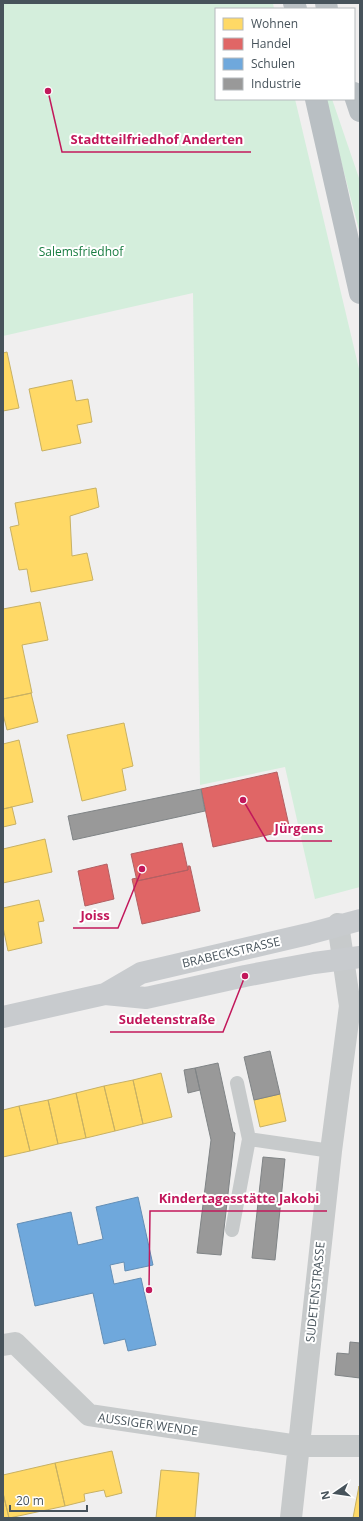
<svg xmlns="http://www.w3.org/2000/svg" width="363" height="1521" font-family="'Open Sans',sans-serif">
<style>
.green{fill:#d4eedc}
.homes{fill:#ffd966;stroke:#c8b163}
.shops{fill:#e06666;stroke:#b26063}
.schools{fill:#6fa8dc;stroke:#638eb5}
.industry{fill:#999;stroke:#808486}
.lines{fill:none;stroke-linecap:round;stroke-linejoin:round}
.lane{stroke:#c7cacb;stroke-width:14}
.street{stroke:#c7cacb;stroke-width:22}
.secondary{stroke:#c8cbce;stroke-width:22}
.highway{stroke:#b9bfc3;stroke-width:22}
.labels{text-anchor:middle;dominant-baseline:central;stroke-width:4;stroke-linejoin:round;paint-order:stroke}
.park-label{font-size:12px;fill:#187c41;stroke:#fff}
.street-label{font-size:12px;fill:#47535b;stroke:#fff}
.leader{fill:none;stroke:#c2185b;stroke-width:1.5}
.callout-dot{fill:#c2185b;stroke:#fff;stroke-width:1.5}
.callout-label{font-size:13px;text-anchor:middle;font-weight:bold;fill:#c2185b;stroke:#fff;stroke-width:4;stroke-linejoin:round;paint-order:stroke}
</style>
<rect width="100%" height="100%" fill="#f0efef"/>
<path class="green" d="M3,3H273L274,9H216V99H295L360,373V887L315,899L285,767L200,785L193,293L3,336Z
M325,99H332L360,181V234Z"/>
<path class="homes" d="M7,352L19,408L3,411V353Z
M72,380L76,401L88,399L92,422L77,425L81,443L42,451L29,389Z
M96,488L99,507L70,516L72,556L87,553L93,580L31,592L27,569L19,570L10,527L19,525L15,503Z
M40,602L48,640L22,645L32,693L3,699V609Z
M31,693L38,722L7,730L3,714V699Z
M124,723L133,766L122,769L126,790L82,801L67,735Z
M19,740L33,802L3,809V744Z
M12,807L16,824L3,827V809Z
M45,839L52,872L3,883V849Z
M39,900L44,921L38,922L42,943L8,951L3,927V908Z
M161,1073L172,1117L143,1124L133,1080Z
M133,1080L143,1124L115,1131L104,1086Z
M104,1086L115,1131L86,1138L76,1093Z
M76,1093L86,1138L58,1144L48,1100Z
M280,1094L286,1121L260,1127L254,1100Z
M48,1100L58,1144L30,1151L19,1106Z
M19,1106L30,1151L3,1157V1110Z
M112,1451L122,1493L106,1497L104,1490L84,1494L85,1501L65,1506L55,1463Z
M55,1463L65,1506L9,1518L3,1493V1475Z
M161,1470L199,1473L195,1518H156Z
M359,1486L360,1518H353Z
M3,1493L9,1518H3Z"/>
<path class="shops" d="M277,772L290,830L213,847L201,789Z
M182,843L188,870L137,881L131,854Z
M107,864L114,899L85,906L78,871Z
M188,866H190L200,911L142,924L132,879L137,878V881L188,870Z"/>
<path class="schools" d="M138,1197L153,1265L125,1271L124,1262L110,1265L114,1284L141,1278L156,1345L128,1351L125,1339L104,1344L93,1293L35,1306L17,1224L71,1212L78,1245L103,1239L96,1207Z"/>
<path class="industry" d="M201,789L205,811L73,840L68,816Z
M270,1051L280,1094L254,1100L244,1057Z
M218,1063L233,1132L235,1133L221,1255L197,1253L211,1140L195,1068Z
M195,1068L200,1090L188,1093L184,1070Z
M263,1157L285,1159L275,1260L252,1258Z
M350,1342L360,1343V1378L335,1375L337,1353L349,1354Z"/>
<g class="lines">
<path class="lane" d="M249,1139L331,1151
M232,1230L249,1139L237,1083"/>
<path class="street" d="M3,1345L15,1343L89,1415L298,1446H360
M291,1518L331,1151L350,1006L338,924"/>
<path class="secondary" d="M105,994L146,998L245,976L314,963L360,957
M3,1017L105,994L141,973L308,934L360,920"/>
<path class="highway" d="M294,3L296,9
M326,3L327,9
M354,93L360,111
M316,99L360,293"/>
</g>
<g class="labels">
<g class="park-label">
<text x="81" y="251">Salemsfriedhof</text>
</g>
<g class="street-label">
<text transform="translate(231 952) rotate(-13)">BRABECKSTRASSE</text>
<text transform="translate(315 1292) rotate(-84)">SUDETENSTRASSE</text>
<text transform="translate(148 1424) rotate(8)">AUSSIGER WENDE</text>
</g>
</g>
<path class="leader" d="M48 91L62 152H251M243 800L267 841H332M142 869L118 928H73M245 976L223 1032H110M149 1290L150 1211H327"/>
<g class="callout-dot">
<circle cx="48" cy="91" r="4"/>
<circle cx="243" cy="800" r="4"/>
<circle cx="142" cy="869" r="4"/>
<circle cx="245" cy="976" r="4"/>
<circle cx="149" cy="1290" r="4"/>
</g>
<g class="callout-label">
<text x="157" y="144">Stadtteilfriedhof Anderten</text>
<text x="299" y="833">Jürgens</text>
<text x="95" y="920">Joiss</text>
<text x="167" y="1024">Sudetenstraße</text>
<text x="239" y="1203">Kindertagesstätte Jakobi</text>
</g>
<rect width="363" height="1521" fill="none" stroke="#47535b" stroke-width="8"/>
<rect x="215" y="8" width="140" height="92" fill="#ffffff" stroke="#b5babd"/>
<rect x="223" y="18" width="20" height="12" fill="#ffd966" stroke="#b5babd"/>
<text x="251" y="28" font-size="12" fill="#47535b">Wohnen</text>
<rect x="223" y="38" width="20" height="12" fill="#e06666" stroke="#b5babd"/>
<text x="251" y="48" font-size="12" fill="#47535b">Handel</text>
<rect x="223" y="58" width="20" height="12" fill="#6fa8dc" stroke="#b5babd"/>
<text x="251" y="68" font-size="12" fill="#47535b">Schulen</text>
<rect x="223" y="78" width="20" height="12" fill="#999999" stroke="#b5babd"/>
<text x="251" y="88" font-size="12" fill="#47535b">Industrie</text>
<g transform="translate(335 1493) rotate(257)" stroke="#ffffff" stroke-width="3" paint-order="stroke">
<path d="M0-3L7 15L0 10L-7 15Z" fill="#47535b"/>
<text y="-6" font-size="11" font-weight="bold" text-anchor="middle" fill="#47535b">N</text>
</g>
<path d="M10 1505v6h77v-6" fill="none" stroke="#47535b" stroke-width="2"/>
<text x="16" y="1505" font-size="12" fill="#47535b" stroke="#ffffff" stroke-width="3" paint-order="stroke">20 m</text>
</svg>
